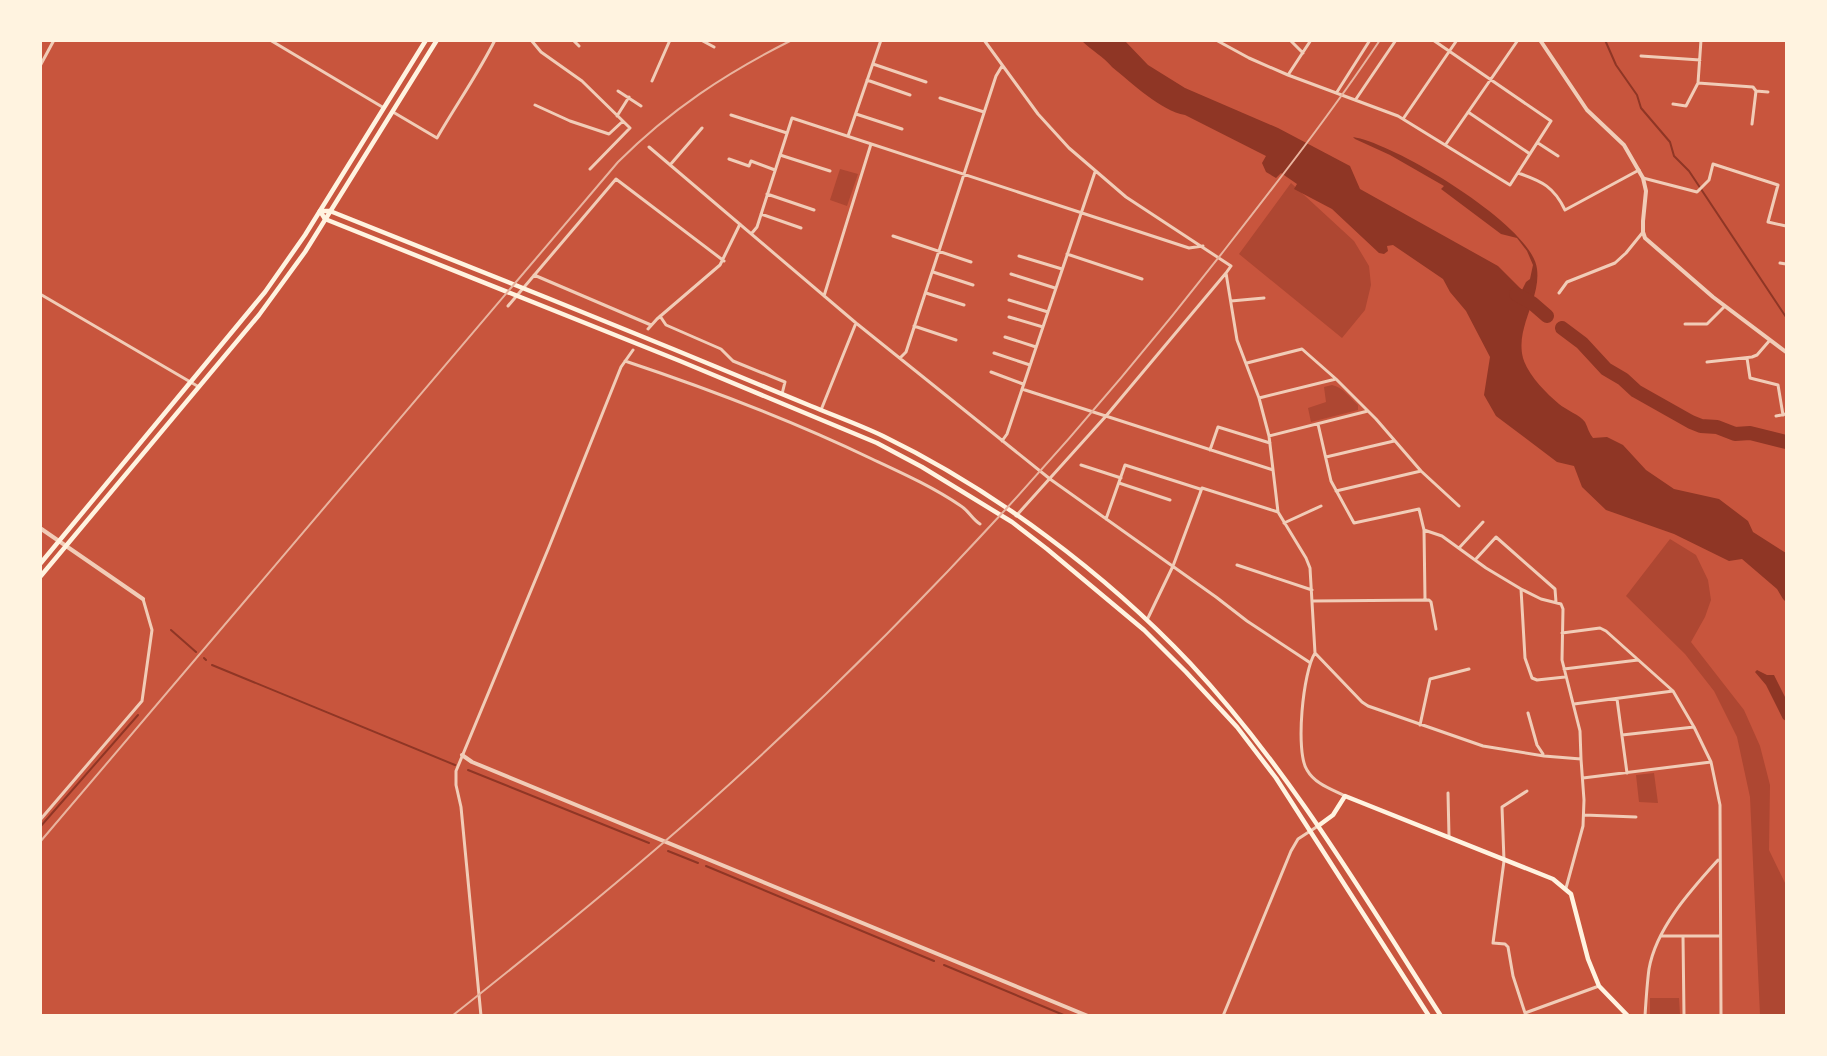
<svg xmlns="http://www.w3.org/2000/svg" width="1827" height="1056" font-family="'PT Sans',sans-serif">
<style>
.green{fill:#ae4732}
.water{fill:#8f3625}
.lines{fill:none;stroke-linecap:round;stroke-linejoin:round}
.stream{stroke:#8f3625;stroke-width:2}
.river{stroke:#8f3625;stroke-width:14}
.minor{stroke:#f1ccb7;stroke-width:3}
.tertiary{stroke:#f1ccb7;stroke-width:4}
.secondary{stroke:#fff3e0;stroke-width:4.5}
.primary{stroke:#fff3e0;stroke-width:4.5}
.rail{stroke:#e9b49f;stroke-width:2}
</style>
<rect width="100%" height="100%" fill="#c8553d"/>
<path class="green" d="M840,169L858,174L847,206L830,200Z
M1291,183L1354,241L1369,266L1371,285L1365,310L1342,338L1239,254Z
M1332,385C1343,387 1350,398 1358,405V410L1311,422L1308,408L1326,402L1324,387Z
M1670,539L1696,555L1708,580L1711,600L1705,617L1691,642L1744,710L1760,746L1770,785L1769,850L1786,885V1015H1760L1750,797L1737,737L1714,691L1685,654L1626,596Z
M1654,773L1658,803L1639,802L1636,775Z
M1650,998H1679L1680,1015H1650Z"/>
<path class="water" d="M1082,41H1125L1148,65L1185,88L1278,128L1350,166L1360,189L1498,266L1522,290L1526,282L1530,279L1533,265L1527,251L1517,238L1501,234L1441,189L1444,186L1390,155L1355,139L1353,137C1394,143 1533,226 1537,269C1541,299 1515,327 1523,358C1528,375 1546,393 1559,404C1566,410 1580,415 1585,422C1588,428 1589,433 1593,438L1607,437L1623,445L1646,470L1674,489L1719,499L1748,521L1753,532L1786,553V602L1783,599L1777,589L1742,559L1729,561L1674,534L1606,510L1582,487L1574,466L1557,462L1496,416L1484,395L1490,357L1466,311L1450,292L1443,279L1393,245L1387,246L1388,251L1384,254L1379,253L1332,209L1294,189L1297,184L1281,173L1276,178L1266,172L1262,163L1266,156L1185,115C1161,111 1132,83 1112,67C1104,57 1091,50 1082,41Z
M1757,670L1767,675H1774L1786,699V721L1783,719L1766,685L1755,672Z"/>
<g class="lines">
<path class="stream" d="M1605,40L1616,65L1637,95L1641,108L1670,142L1674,156L1689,171L1786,317
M171,630L196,652
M204,658L206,660
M212,665L455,765
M468,770L649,843
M40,827L138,715
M668,851L698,863
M706,866L934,961
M944,965L1066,1016"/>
<path class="river" d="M1516,294L1532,303L1547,316
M1562,328L1582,343L1606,369L1623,379L1636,391L1691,422L1701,426L1717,427L1735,434L1750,433L1786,442"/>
<path class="minor" d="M270,40L384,108
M531,40L541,52L582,81L630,128L590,169
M573,40L579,46
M701,40L714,47
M984,40L1038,114L1069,148L1126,197L1231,266L1226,273L1237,340L1259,398L1269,436L1278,512L1306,558L1310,568L1315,653C1303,671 1295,752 1307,770C1315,784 1331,789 1345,796
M1216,40L1249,58L1288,75L1398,116L1510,185L1551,121L1433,40
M1290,40L1303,53
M1641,56L1700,60
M873,64L926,82
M40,66L54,40
M1288,75L1311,40
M867,80L910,95
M652,81L670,40
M1698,83L1753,87L1756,91L1752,124
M618,91L641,106
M1756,91L1768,92
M1337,92L1370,40
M940,98L984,112
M1356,99L1396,40
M1673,104L1686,106L1698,83L1701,40
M535,105L570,121L609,134L623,121
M393,112L437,138C456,105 478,74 495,40
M1468,112L1530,154
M856,114L902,129
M731,115L787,133
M617,116L629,97
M1403,119L1457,40
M848,136L881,40
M1538,143L1558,156
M1446,144L1518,40
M649,147L856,323L1050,479L1216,597L1247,621L1309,662
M780,155L830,171
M729,159L749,166L751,161L775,170
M670,165L702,128
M1518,173C1542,181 1554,187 1565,210L1639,170
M1643,178L1697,192L1709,180L1713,164L1778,185L1768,222L1786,226
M767,194L814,210
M761,214L801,228
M752,233L757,227L792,118L1189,248L1203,246
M893,236L971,262
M1067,254L1142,279
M1019,256L1062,269
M1780,263L1786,264
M933,272L973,285
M1011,274L1055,288
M534,275L651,325
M926,293L964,305
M1559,293L1567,282L1615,263L1626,253L1643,232
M40,294L199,387
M824,296L871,144
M1009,300L1048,312
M1231,301L1264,298
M508,306L616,179L724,261
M660,316L666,325L721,349L733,361L785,382L782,394
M1009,317L1043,327
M1685,324H1707L1724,307
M914,326L956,340
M648,329L657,319L720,265L740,224
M1005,337L1036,347
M994,353L1030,365
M900,358L906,352L996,76L1002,66
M1747,358L1750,378L1778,385L1783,415
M625,361C709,389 791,420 872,459C902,473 933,487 961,506C969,511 972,519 980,524
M1707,362L1752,357L1757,355L1770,340
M1247,363L1302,349L1336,379
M991,372L1023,384
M1022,389L1273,470
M1259,398L1336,379L1376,419L1421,471L1459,506
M821,410L856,323
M1776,416L1786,414
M1318,424L1331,481L1354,523L1419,509L1424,530L1442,536L1486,568L1521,589L1525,658L1532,678L1537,680L1565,677
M1269,436L1368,411
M1002,441L1007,434L1095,172
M1210,450L1218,427L1270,443
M1326,457L1394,441
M1081,465L1121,478
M1119,483L1170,500
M1336,491L1421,471
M1016,516L1106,416L1226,273
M1106,519L1125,465L1200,489
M1284,523L1321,506
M1424,530L1425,599
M1459,548L1483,522
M1475,560L1496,537L1555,589L1556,602
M1237,565L1312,590
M1521,589L1541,599L1561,604L1563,609L1562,660L1580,731L1581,759
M1313,601L1429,600L1431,602L1436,629
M1147,620L1173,566L1202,488L1278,512
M1562,633L1600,628L1606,631L1673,691L1694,727L1711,762L1720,805L1721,1016
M1315,653L1362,702L1368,706L1483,746L1544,756L1581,759L1584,800L1583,826L1566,888
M1564,669L1638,660
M1617,699L1627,773
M1574,704L1673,691
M1528,713L1537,745L1543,754
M1420,725L1430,679L1469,669
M1622,735L1694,727
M1583,778L1711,762
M1527,791L1502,807L1504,861L1493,943L1505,944L1508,947L1513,976L1525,1013L1599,986
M1448,793L1449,836
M1584,815L1636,817
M40,820L142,701L152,630L143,599
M1661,936H1719
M1683,936L1684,1016
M481,1016L461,807L456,785V771L549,547L621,367L633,350
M1223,1016L1291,851L1298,839L1318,826
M1645,1016C1646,1000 1647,984 1649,969C1656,928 1691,890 1718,860"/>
<path class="tertiary" d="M1540,40L1587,110L1624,145L1643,178L1646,191L1643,221V232L1645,238L1713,297L1786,352
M40,528L143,599
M462,755L472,762L1088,1016"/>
<path class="secondary" d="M320,211H330C445,257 559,302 673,349C719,368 765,387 811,406C835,416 860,425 883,436C994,490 1105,573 1190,663C1289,769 1363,895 1441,1016
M320,211L325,219L680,361L877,443L922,467L1012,522L1047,549L1144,630L1186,672L1237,727L1276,778L1429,1016
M1318,826L1333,815L1345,796L1553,879L1571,894L1588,959L1599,986L1628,1016"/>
<path class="primary" d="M40,564L265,292L305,235L426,40
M40,577L259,315L305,252L437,40"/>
<path class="rail" d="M40,842L618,162C670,110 726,73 792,40
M452,1016C538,948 622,880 703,808C894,638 1069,450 1226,248C1279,180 1332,112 1380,40"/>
</g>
<rect width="1827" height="1056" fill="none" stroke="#fff3e0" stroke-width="84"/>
</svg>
